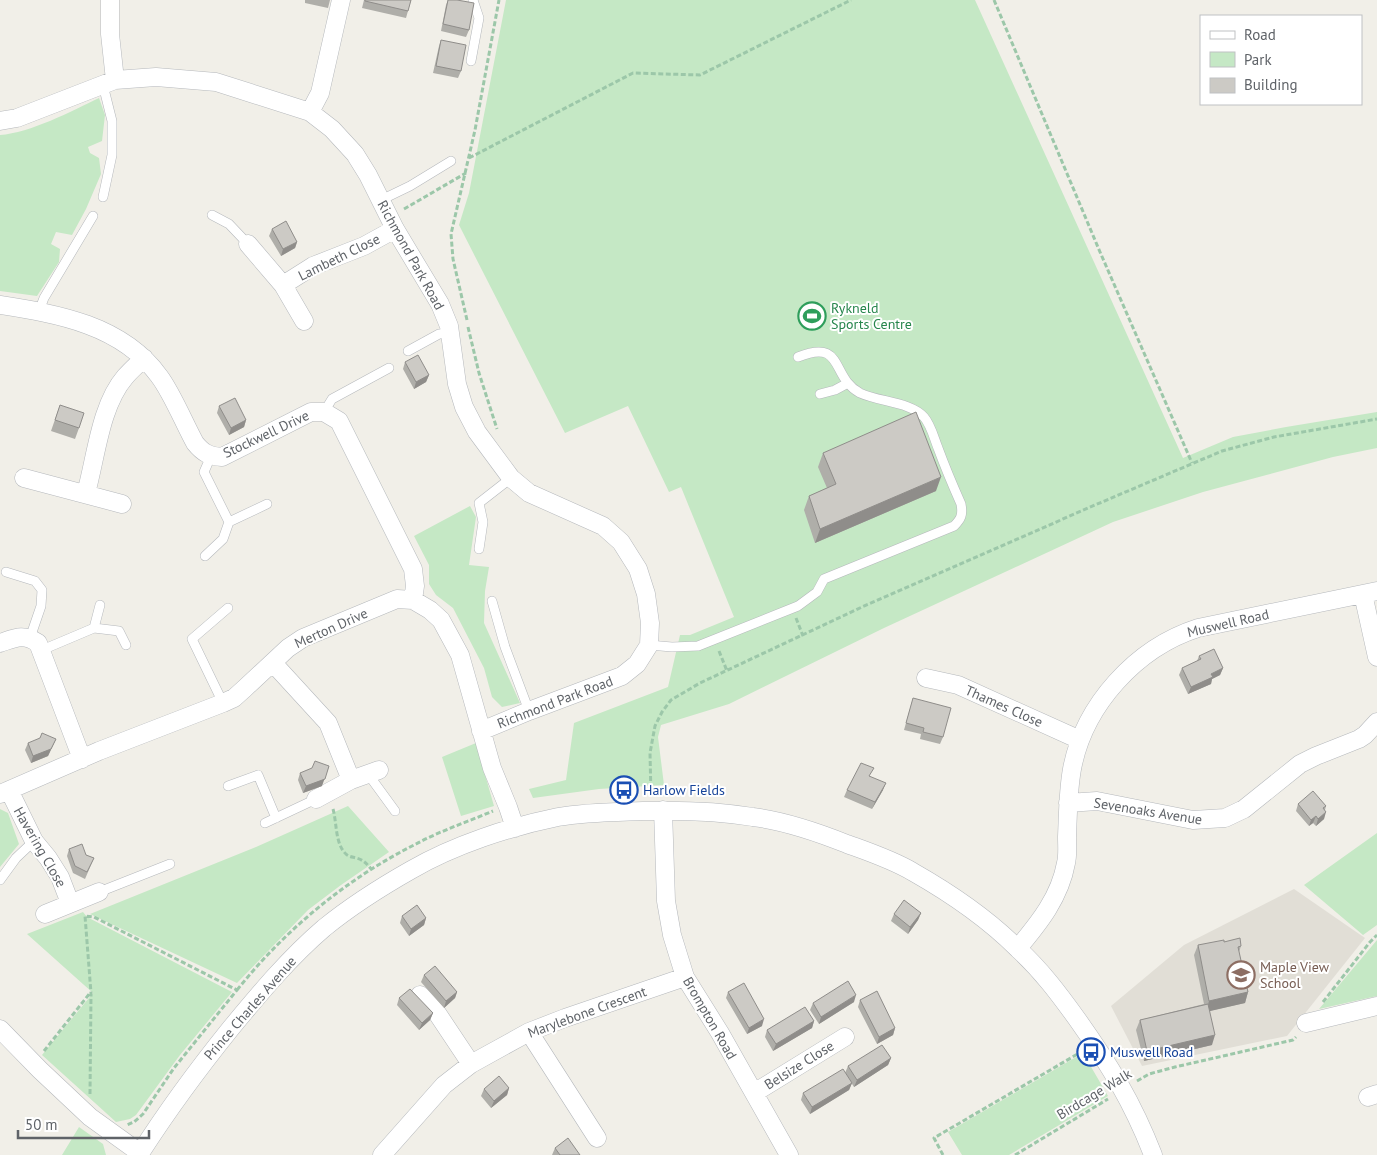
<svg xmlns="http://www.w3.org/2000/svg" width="1377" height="1155" font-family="'PT Sans',sans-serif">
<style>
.education{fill:#e1ded6}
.green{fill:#c5e8c5}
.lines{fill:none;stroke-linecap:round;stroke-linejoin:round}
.service-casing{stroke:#b5b8bc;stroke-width:10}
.minor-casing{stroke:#b5b8bc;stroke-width:19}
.path{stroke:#9cc7a9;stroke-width:3;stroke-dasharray:5 2.5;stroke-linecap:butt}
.service{stroke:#fff;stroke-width:9}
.minor{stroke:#fff;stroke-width:18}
.wall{fill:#afaea9}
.shaded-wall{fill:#8f8d8a}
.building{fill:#cccac5;stroke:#8f8d8a}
.labels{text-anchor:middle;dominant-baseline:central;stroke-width:4;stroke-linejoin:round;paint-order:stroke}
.street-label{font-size:14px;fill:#5f6368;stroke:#fff}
.leisure-label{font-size:14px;fill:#27864d;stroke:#fff;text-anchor:start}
.transit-label{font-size:14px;fill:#164399;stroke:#fff;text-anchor:start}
.education-label{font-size:14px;fill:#785e54;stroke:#fff;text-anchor:start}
</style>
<rect width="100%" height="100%" fill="#f1efe8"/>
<path class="education" d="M1294,889L1365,938L1287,1036L1142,1066L1111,1006L1184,945Z"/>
<path class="green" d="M506,0H975L1183,458L1233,437L1286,427L1377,412V448L1333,457L1203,492L1113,522L884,628L729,704L661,725L658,737L664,785L599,789L533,798L529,789L566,780L574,723L668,687L680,635H690L734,617L681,487L669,492L628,406L565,433L459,225L469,193Z
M99,98L105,115L102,141L88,147L90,153L99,158L101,174L86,209L72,235L56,232L51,244L60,249L59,262L37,296L0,291V135C30,133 72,111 99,98Z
M470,506L476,517L469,565L489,567L485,591L484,623L520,703L502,707L492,697L484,668L453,608L436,595L429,584V565L414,536Z
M476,743L494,806L461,816L442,757Z
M348,806L389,852L341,885L308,910L237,983L90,914L256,847Z
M0,809L8,813L19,844L0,867Z
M1377,833V925L1363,935L1304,885Z
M83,912L87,917L232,992L180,1055L136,1115L130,1119L116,1122L42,1055L93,993L27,934Z
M1377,940V996L1319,1009Z
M1083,1053L1108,1096L1009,1155H962L948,1132Z
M79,1127L103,1144L106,1155H62Z"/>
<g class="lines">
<g class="service-casing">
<path id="service" d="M471,61L479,18L473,0
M103,85L112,121V155L103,197
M381,200L410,186L451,161
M212,215L229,224L248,244
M39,311L44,298L93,216
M408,351L439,334L450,333
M820,394L835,390L848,383
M324,412L332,399L389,368
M211,456L204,472L229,522
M479,549L483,522L479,503L511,478
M205,556L223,539L229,522L267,504
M6,572L35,581L42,590L41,606L30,638
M492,601L505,647L529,711
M94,628L100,605
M649,645L672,647L698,646L798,606L817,592L824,579L954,526C961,519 963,515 961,504C953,486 945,467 938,448C934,438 931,425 924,417C911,402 879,402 860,393C830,377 845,338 798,357
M42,650L94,628L119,631L126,645
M223,703L192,639L228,608
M368,774L395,811
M228,786L258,775L276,818
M265,823L316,799
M0,880L16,858L34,841
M99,892L170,864"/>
</g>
<g class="minor-casing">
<path id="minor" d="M110,0V34L115,80
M310,112L320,93L341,0
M0,121L17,118L115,80L156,77L216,82L310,112L332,129L355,154L368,175L395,229L440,304L449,326L457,384L464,407L477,432L511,478L529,493L603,526L621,542L638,569L646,594L650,623L649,645L637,664L622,676L529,711L481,731
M248,244L283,285L304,321
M283,285L313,266L364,246L395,229
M0,305C58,314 122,325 159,376C172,393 184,423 195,443C203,453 209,456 222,457L311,412H324L339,421L413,569L415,586L413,600
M24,478L122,504
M86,493C96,458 100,406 125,377C131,370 138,364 144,358
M1363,594L1377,657
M0,643C15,638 23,633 38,643L82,759
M273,663L328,723L351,780
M926,678L958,685L1080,740
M9,790L34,841L48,858L60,877L70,903
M0,794L99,751L223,703L234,698L244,689L288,648L303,638L397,599L413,600L430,610L441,620L460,655L492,768L508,807L515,828
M316,799L351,780L379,770
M1068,803L1097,801L1193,820L1225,818L1244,809L1300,764L1316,756L1359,739L1365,735L1377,722
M663,810L666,901L672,935L685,977L720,1033L789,1155
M45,914L99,892
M1018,948C1039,923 1060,897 1066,863C1068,855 1067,846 1067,837C1068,814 1068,791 1072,769C1084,705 1136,648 1198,628L1377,591
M420,995L437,1013L471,1064
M1306,1023L1377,1006
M0,1029L40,1070L90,1117L140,1153
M529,1032L597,1138
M754,1093L845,1037
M1368,1097L1377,1094
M139,1155C167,1111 198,1069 231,1028C260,993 289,958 324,928C351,906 381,887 411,870C454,845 509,827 558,817C586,812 614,812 643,811C679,810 717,811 753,817C785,821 817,832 847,844C869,852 893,860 913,872C950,893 988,919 1018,949C1041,970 1059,994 1077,1019C1109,1064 1133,1103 1153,1155
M382,1155L444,1085L471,1064L529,1032L565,1018L685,977"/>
</g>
<path class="path" d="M994,0L1100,252L1192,463
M469,158L633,73L700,75L851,0
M404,209L466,173
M467,320L453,259L451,234L475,130L499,0
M468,327L479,373L497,429
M796,618L803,636
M719,651L727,671
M651,796L650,753L655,726L662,712L671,700L700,683L862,607L1095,505L1222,451L1274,437L1377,419
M333,809C337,823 335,844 346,854C349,857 353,857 356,858C364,860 367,864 372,870
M237,990C285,930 346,879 416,844C440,831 467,822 493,811
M1323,1002L1370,942L1377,935
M44,1051L90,993
M1137,1081L1149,1074L1175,1067L1293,1040L1296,1037
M90,1094L91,993L85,916L94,917L237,990L174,1068L143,1114L134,1122L127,1125
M943,1155L934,1138L1081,1052
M1015,1155L1108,1099"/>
<use href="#service" class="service"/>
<use href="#minor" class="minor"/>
</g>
<path class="wall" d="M305,0H330L328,8L305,3Z
M364,0H411L406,18L362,8Z
M448,0L469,30L466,37L441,31L446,5Z
M441,40L461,71L458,78L433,73L439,46Z
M272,229L297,242L295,248L281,256L269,236Z
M405,362L429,375L426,382L414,389L403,369Z
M60,405L79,428L75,439L51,431Z
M219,406L246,420L244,427L229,435L217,413Z
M823,453L936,491L815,543L804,510L809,496L827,488L818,467Z
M1199,656L1223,668L1220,675L1212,679L1211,684L1188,694L1179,675L1182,668L1197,661Z
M913,698L943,737L940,744L920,739L921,734L904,730Z
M56,739L48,756L31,763L25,750L28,743Z
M300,773L322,786L303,793L298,780Z
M870,776L883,790L872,809L844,797L847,790Z
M1298,804L1326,806L1325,810L1324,819L1316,826L1313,823L1309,826L1296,811Z
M69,849L86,855L94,858L85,879L73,873L67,856Z
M921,913L918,920L908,934L891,921L894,914Z
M402,916L426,918L424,925L409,936L400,923Z
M1224,942L1241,946L1239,952L1248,992L1245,1003L1209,1011L1212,1045L1144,1061L1136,1030L1140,1020L1204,1004L1194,955L1198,945Z
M424,975L457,992L455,998L444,1008L421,982Z
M728,992L762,1026L747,1034L726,998Z
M399,998L433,1013L430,1020L419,1030L397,1005Z
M860,1000L895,1028L893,1035L877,1044L858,1007Z
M854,1002L819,1024L810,1010L813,1003Z
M814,1021L812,1028L773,1051L765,1037L767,1030Z
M891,1058L888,1065L854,1087L845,1073L848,1066Z
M852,1083L849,1090L810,1114L801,1100L803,1093Z
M509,1088L507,1095L491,1108L481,1096L484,1089Z
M555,1148L579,1155H552Z"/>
<path class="shaded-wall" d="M297,242L295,248L281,256L283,249Z
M429,375L426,382L414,389L416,382Z
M246,420L244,427L229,435L231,428Z
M941,477L936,491L815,543L820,529Z
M1223,668L1220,675L1212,679L1211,684L1188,694L1191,687L1211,674Z
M56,739L48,756L31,763L33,756Z
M329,766L322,786L303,793L306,786Z
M886,783L883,790L872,809L875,802Z
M1326,812L1324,819L1316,826L1318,819Z
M1316,816L1313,823L1309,826L1311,820Z
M921,913L918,920L908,934L910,927Z
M426,918L424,925L409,936L411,929Z
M457,992L455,998L444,1008L446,1001Z
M1248,992L1245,1003L1206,1012L1209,1001Z
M856,995L854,1002L819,1024L821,1017Z
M433,1013L430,1020L419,1030L422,1023Z
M764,1019L762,1026L747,1034L749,1028Z
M814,1021L812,1028L773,1051L776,1044Z
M895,1028L893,1035L877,1044L879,1037Z
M1215,1035L1212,1045L1144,1061L1147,1051Z
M891,1058L888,1065L854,1087L857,1080Z
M852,1083L849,1090L810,1114L812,1107Z
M509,1088L507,1095L491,1108L494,1101Z"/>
<path class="building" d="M365,0H411L408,11L365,1Z
M448,0H457L474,3L469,30L443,24Z
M441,40L466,45L461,71L436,66Z
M286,221L297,242L283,249L272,229Z
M418,355L429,375L416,382L405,362Z
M235,398L246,420L231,428L219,406Z
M60,405L84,413L79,428L55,420Z
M916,412L941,477L820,529L809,496L836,484L823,453Z
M1214,649L1223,668L1211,674L1213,677L1191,687L1182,668L1201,659L1199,656Z
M913,698L951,708L943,737L923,732L924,728L906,723Z
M42,733L56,739L51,749L33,756L28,743L40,738Z
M315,761L329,766L325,779L306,786L300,773L312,768Z
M861,763L874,768L869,776L886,783L875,802L847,790Z
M1313,791L1326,806L1323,808L1326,812L1318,819L1316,816L1311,820L1298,804Z
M82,844L86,855L94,858L87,872L75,866L69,849Z
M904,900L921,913L910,927L894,914Z
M417,905L426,918L411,929L402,916Z
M1240,938L1241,946L1238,947L1248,992L1209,1001L1198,945L1224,940V942Z
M435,966L457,992L446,1001L424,975Z
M848,981L856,995L821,1017L813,1003Z
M744,983L764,1019L749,1028L728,992Z
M410,989L433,1013L422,1023L399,998Z
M877,991L895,1028L879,1037L860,1000Z
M1208,1004L1215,1035L1147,1051L1140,1020Z
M805,1007L814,1021L776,1044L767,1030Z
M882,1045L891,1058L857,1080L848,1066Z
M843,1069L852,1083L812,1107L803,1093Z
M499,1076L509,1088L494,1101L484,1089Z
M568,1138L580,1155H560L555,1148Z"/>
<defs>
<g id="stadium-ring" transform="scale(1.4375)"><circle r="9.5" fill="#fff" stroke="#2e9e5b" stroke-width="1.5"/><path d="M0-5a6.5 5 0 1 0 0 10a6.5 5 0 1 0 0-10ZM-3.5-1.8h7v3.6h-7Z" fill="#2e9e5b"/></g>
<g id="bus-ring" transform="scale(1.4375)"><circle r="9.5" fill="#fff" stroke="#1a4fb4" stroke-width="1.5"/><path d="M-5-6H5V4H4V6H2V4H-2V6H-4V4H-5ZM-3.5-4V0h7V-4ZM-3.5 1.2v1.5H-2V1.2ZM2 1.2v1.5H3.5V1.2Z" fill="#1a4fb4"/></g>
<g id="school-ring" transform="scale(1.4375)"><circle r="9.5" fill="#fff" stroke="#8d6e63" stroke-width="1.5"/><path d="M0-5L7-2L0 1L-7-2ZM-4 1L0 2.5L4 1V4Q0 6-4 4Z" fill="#8d6e63"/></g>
</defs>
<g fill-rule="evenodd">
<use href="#stadium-ring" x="812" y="316"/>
<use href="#bus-ring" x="624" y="790"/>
<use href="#school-ring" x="1241" y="975"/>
<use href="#bus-ring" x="1091" y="1052"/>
</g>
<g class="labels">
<g class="street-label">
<text transform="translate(411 255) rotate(61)">Richmond Park Road</text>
<text transform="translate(339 257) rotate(-26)">Lambeth Close</text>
<text transform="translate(266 434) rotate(-25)">Stockwell Drive</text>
<text transform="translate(1228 623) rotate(-13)">Muswell Road</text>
<text transform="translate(331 628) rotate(-24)">Merton Drive</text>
<text transform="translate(555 702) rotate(-21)">Richmond Park Road</text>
<text transform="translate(1004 706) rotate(24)">Thames Close</text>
<text transform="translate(1148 811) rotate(9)">Sevenoaks Avenue</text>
<text transform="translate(40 847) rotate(60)">Havering Close</text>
<text transform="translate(250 1008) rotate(-49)">Prince Charles Avenue</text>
<text transform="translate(587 1012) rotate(-20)">Marylebone Crescent</text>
<text transform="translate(710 1018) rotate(60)">Brompton Road</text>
<text transform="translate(799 1065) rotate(-32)">Belsize Close</text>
<text transform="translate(1094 1094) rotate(-31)">Birdcage Walk</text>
</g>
<g class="leisure-label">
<text x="831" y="308">Rykneld<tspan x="831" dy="16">Sports Centre</tspan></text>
</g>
<g class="transit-label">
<text x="643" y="790">Harlow Fields</text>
<text x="1110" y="1052">Muswell Road</text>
</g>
<g class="education-label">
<text x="1260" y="967">Maple View<tspan x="1260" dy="16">School</tspan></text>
</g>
</g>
<rect x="1200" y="15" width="162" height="90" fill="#ffffff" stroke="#bfc1c3"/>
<rect x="1210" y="31" width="25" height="8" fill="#ffffff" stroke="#bfc1c3"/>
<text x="1244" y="40" font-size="15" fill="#5f6368">Road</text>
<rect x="1210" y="52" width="25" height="15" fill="#c5e8c5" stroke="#bfc1c3"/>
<text x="1244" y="65" font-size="15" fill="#5f6368">Park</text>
<rect x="1210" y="78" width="25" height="15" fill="#cccac5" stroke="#bfc1c3"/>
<text x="1244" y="90" font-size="15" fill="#5f6368">Building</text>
<path d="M18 1130v8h131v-8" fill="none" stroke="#5f6368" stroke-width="2.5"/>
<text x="25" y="1130" font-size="15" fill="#5f6368" stroke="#ffffff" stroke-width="4" paint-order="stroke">50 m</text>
</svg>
